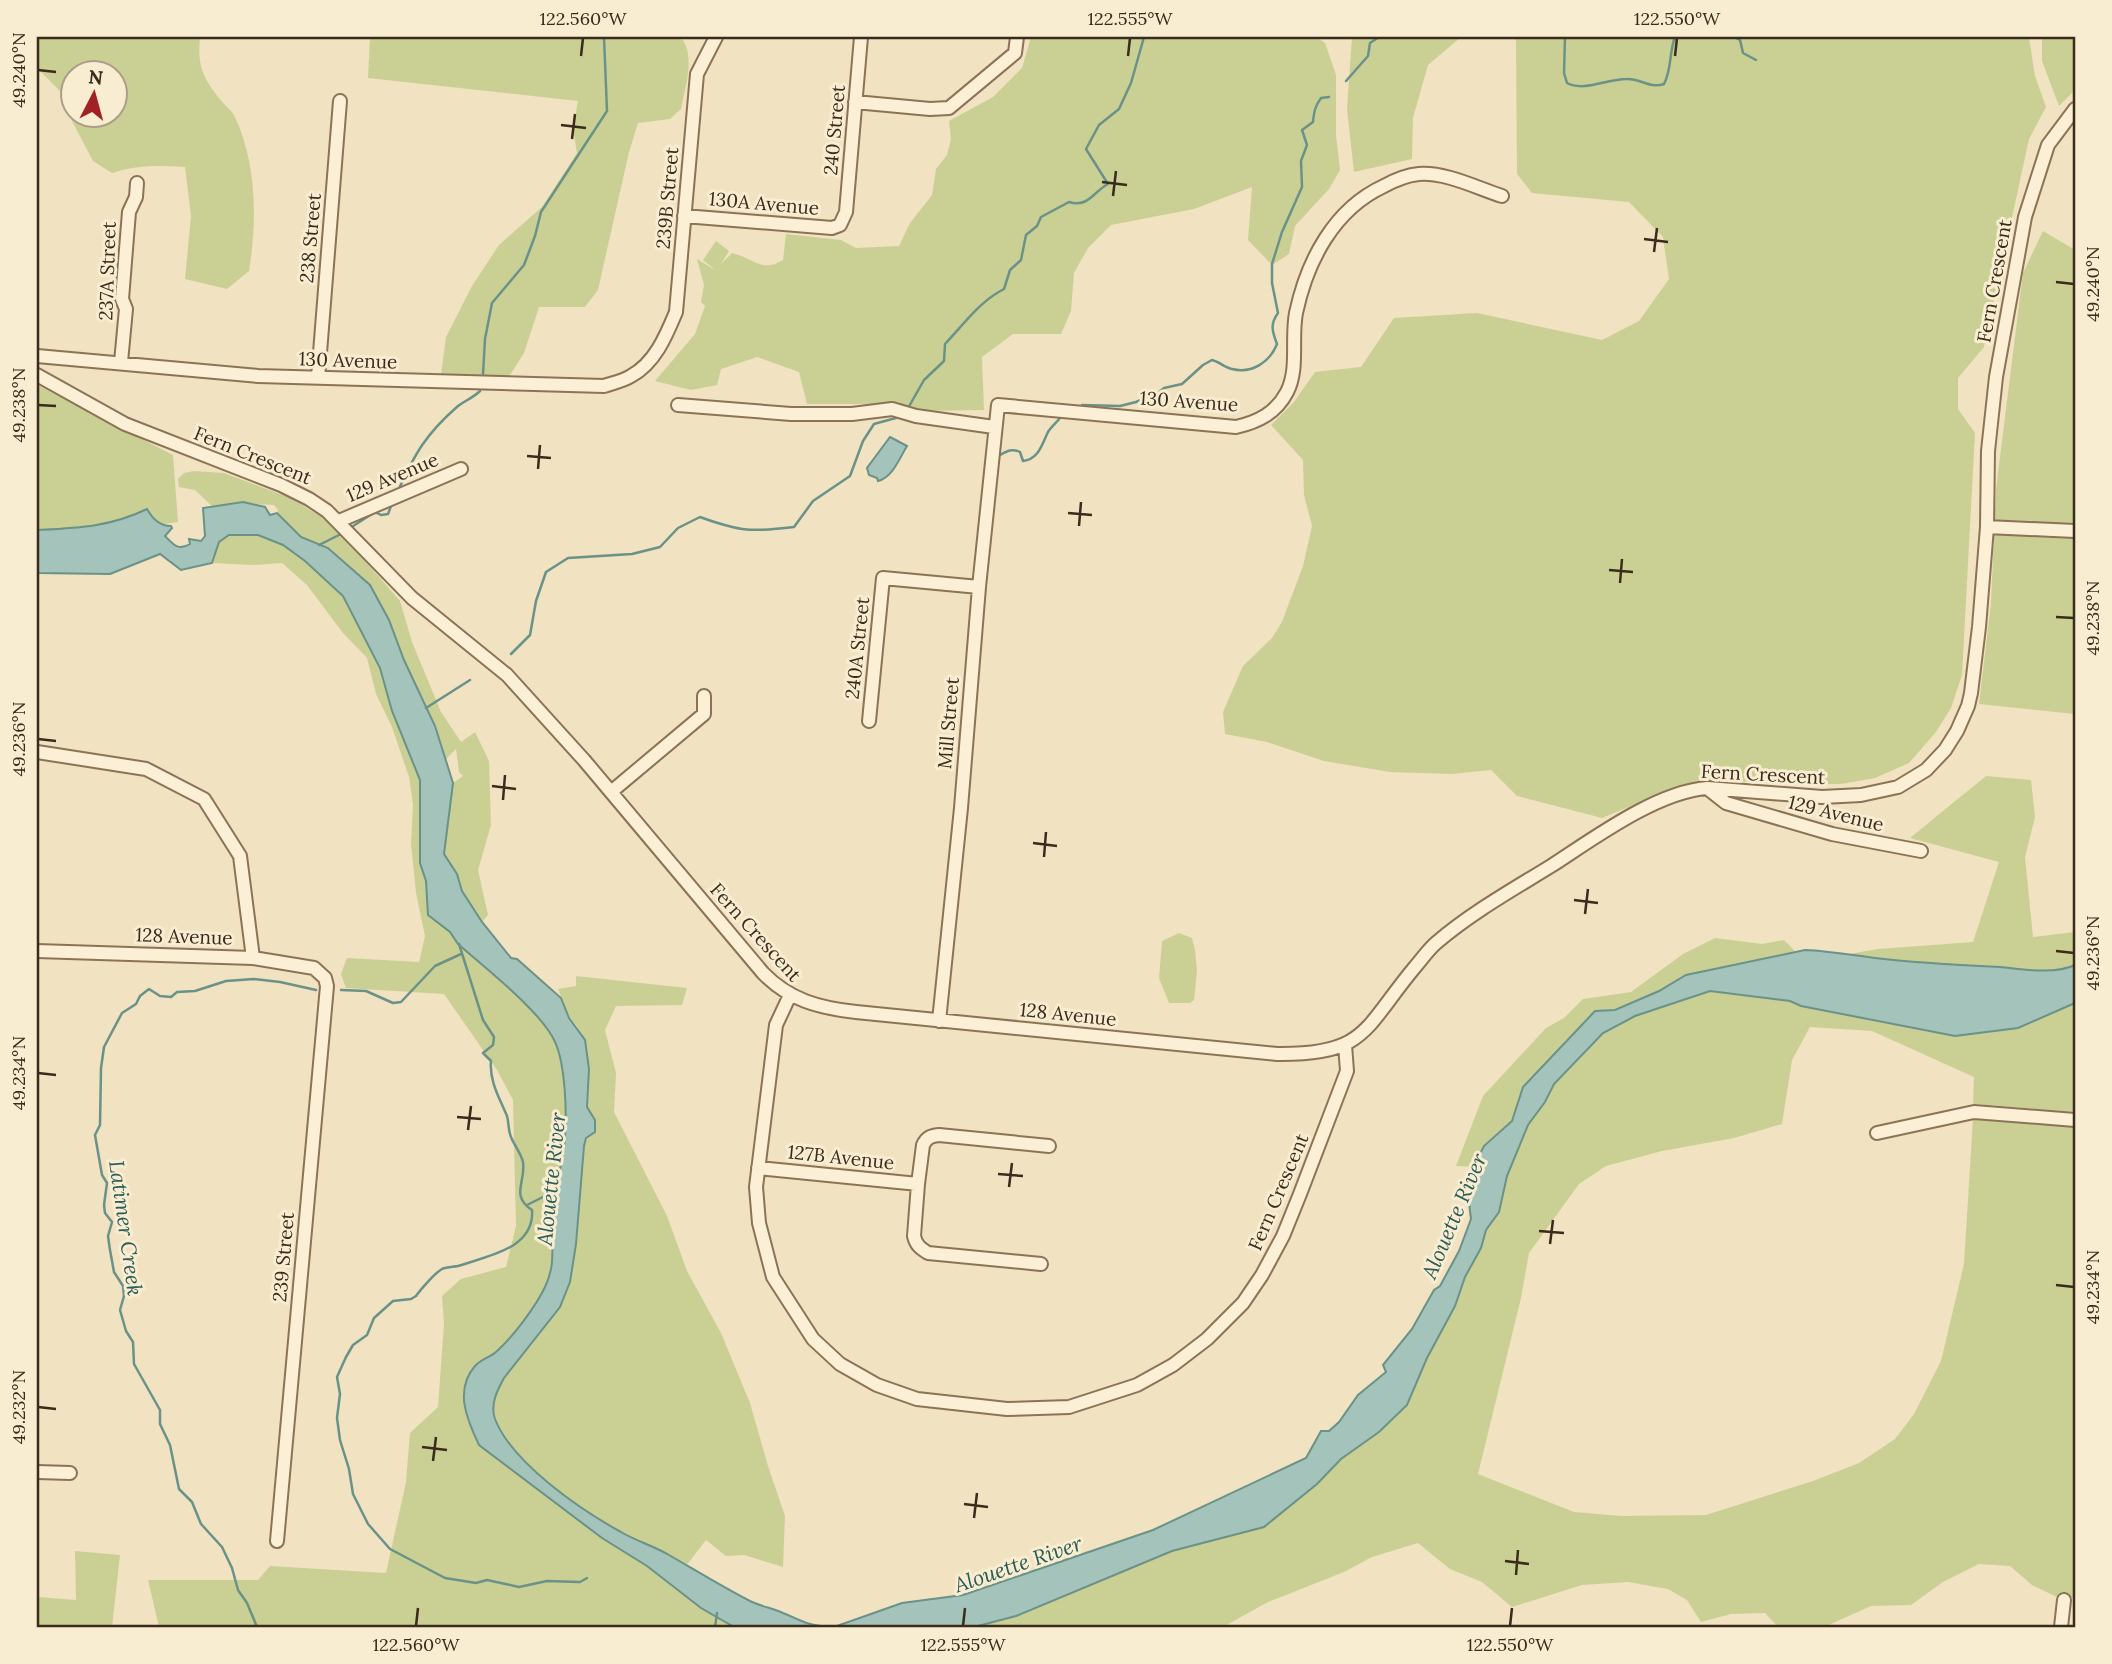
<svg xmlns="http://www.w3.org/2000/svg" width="2112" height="1664" font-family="Lora,serif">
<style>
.green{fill:#cad094;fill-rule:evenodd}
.water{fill:#a4c3ba;stroke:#6a9288;stroke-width:2}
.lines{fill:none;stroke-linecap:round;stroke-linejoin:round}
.stream{stroke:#6a9288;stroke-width:2.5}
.minor-casing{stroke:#8c7357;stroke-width:16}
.minor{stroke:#fbefd5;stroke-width:12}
.ticks{fill:none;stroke:#3b2b1c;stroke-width:2.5}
.labels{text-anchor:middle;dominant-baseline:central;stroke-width:6;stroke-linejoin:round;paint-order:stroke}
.street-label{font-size:19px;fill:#3b2b1c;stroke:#f8ecd1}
.water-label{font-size:21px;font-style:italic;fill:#2a5c58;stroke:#f8ecd1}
.neatline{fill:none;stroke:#3b2b1c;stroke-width:2.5}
.ticks-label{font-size:18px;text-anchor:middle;fill:#3b2b1c}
</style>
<rect width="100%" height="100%" fill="#f1e2c1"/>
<path class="green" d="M37,37H200C197,69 204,80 225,105C229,109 233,112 235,117C257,164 257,221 249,271L227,289L185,279L191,216L185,167C160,165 136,165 112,173L93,161L73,123L63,94L37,68ZM74,74H116V116H74Z
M370,37H672L683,40C695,60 685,87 681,109L670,119L638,123L629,152L598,290L585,307H539L524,353L505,383L440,382L446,337L472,286L499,245L542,207L577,153L573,128L578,101L368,78Z
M1031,37H1316L1325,43L1336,75V135L1340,170L1329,189L1295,226L1289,254L1272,265L1248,240L1252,187L1194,209L1111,225L1088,248L1074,273L1071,311L1061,334H1013L982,357L984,410L917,411L893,404H807L799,372L757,357L721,369L717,385L691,390L655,381L695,334L705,306L701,302L704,285L697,259L715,270L703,260L716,241L729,251L721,264L732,253C756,259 761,273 783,260L786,234L841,240L856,248L899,246L910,223L932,195L936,169L947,155L951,139L949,121L993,97L1022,68Z
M1352,37H1461L1428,65L1413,118L1412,159L1354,172L1347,109Z
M1510,37H2029L2035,76L2046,107L2029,139L1984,347L1958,378V409L1975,433L1962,675L1951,708L1936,732L1909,763L1875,778L1841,784H1804L1704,780L1676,787L1602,818L1517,796L1491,770L1452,774L1390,772L1324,761L1267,742L1225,734L1223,712L1243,666L1272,638L1282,622L1303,566L1312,526L1304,495L1303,460L1271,425L1294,402L1315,372L1361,367L1394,318L1477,313L1602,340L1639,321L1669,279L1663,237L1629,202L1532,193L1517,174L1516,40Z
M2042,37H2075V90L2059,106L2042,61Z
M2043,231L2075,250V714L1979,704L1991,603L1996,489L2023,273Z
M37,385L173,455L178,522L37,542Z
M194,471L224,473L290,498L332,523L400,601L412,642L441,712L461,742L475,732L489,761L491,825L478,870L488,915L482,922L462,891L457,874L444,854L453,783L463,776L459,772L456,749L445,760L435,726L404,660L389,620L370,585L328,548L301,537L277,513L278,510L274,505C253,504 234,503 212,506L195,490L179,487L178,479L184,473Z
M230,535H258L283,545L305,561L343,596L364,636L380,668L392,711L420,780V863L426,881L428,915L450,932L458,944C483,966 544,1014 555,1043C564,1066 568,1114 565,1138C563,1161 555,1184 552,1207C550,1228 557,1250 552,1270C546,1295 516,1332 498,1350C492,1356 483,1360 476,1365L464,1403L468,1422L479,1445L602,1538L647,1566L701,1608L734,1627H159L148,1580H258L270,1566L386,1573L406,1482L410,1433L438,1407L444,1324L442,1296L461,1279L506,1267L516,1226L513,1100L497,1070L444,994L346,988L341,974L347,958L419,962L425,936L416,893L411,844L413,804L409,777L392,727L376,694L367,658L343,633L307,585L282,563L253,565L212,563L219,542Z
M1986,776L2031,780L2035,817L2025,857L2033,937L2075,932V965C2054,975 2013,968 1989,967C1942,964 1895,962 1849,954L1878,949L1973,942L1999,862L1910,838Z
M1179,933L1192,938L1195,950L1197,971L1194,1000L1190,1003H1169L1159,978L1162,941Z
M1715,938L1762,944L1784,940L1795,951L1774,958L1686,975L1659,991L1615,1010L1595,1011L1523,1087L1512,1121L1484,1146L1473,1167L1456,1166L1483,1096L1546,1028L1564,1018L1583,999L1631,992L1683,954Z
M576,976L687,988L682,1005L616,1006L605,1030L616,1073L614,1112L667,1216L687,1271L721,1333L750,1403L768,1466L785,1516L783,1567L744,1555L726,1556L706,1540L686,1566C666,1552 644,1545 623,1534C588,1516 495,1450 494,1409C493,1398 499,1387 504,1378L560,1307L570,1283L576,1244L584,1146L595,1120L587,1107L589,1069L577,1026L569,1018L558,989L576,986Z
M1710,991L1790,1001L1802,1006L1926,1031L2018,1028L2075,1003V1112L1973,1104L1974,1077L1872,1031L1810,1027L1792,1060L1782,1124L1734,1138L1662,1151L1606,1166L1579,1184L1529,1253L1521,1298L1478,1474L1574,1512L1622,1516L1706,1515L1813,1481L1859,1463L1895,1439L1914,1414L1941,1361L1964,1264L1973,1119L2075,1127V1598H2059L2032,1585L2010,1566L1979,1564L1943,1582L1911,1605L1871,1606L1824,1627H1778L1765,1613L1731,1614L1701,1622L1687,1600L1668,1589L1628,1582L1582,1585L1512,1607L1482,1582L1450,1569L1418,1543L1372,1557L1344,1572L1268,1602L1223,1627H974L1016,1616L1172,1551L1264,1527L1317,1484L1341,1459L1379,1432L1407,1405L1427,1358L1455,1306L1465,1277L1481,1248L1486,1230L1499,1212L1507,1176L1528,1125L1545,1102L1554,1084L1603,1033L1635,1016Z
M75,1551L120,1555L112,1627H37V1597L76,1600Z"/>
<path class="water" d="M890,437L907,446C899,459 893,477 878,481L877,478L869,475L867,468Z
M243,502L265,507L270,515L277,513L301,537L328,548L370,585L389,620L404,660L435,726L453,783L444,854L457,874L462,891L482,922L511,958L517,959L561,998L569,1018L585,1040L589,1069L587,1107L595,1120V1132L586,1138L584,1146L576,1244L570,1282L560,1307L504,1378C497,1391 490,1404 495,1419C512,1463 581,1510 621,1532C636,1541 654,1546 669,1555C695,1570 721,1586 748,1600C759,1606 772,1608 783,1613C803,1621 806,1625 828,1627H734L701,1608L647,1566L602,1538L479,1445C467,1420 454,1390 475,1366C481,1359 491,1357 497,1351C513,1337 536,1306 545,1287C559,1258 548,1235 553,1204C556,1182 564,1159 565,1136C567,1112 565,1063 555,1042C542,1012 484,967 458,944L450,932L428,915L426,881L420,863V780L392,711L380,668L343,596L305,561L283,545L258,535H229L219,542L212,563L181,570L160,554L110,574L37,573V530C77,528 110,527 147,509C152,518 160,526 171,526L172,528L165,536C174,545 178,551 190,544L189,539L201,541L205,536L203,508Z
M1805,950C1829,951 1851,955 1875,958C1917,963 1958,965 2000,967C2022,969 2054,975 2075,965V1003L2018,1028L1955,1036L1801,1006L1790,1001L1710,991L1635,1016L1603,1033L1554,1084L1545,1102L1528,1125L1507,1176L1499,1212L1486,1230L1481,1248L1465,1277L1455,1306L1427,1358L1407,1405L1379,1432L1341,1459L1317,1484L1264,1527L1172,1551L1016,1616L974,1627H834L902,1603L963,1595L1153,1530L1306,1458L1321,1431H1329L1339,1422L1358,1395L1386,1372L1383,1365L1412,1329L1434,1290L1440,1286L1459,1251L1471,1219L1469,1203L1473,1167L1484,1146L1512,1121L1523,1087L1595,1011L1615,1010L1659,991L1686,975Z"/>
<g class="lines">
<path class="stream" d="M1565,37L1564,73L1567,83C1584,92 1607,79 1626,79C1640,78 1650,89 1664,84C1672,69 1669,52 1675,37
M1734,37L1740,40L1743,53L1756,60
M1346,81L1368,56L1370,43L1379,37
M483,374L485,339L492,303L524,265L535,236L541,212L607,111L604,37
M1082,405L1120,406L1136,402L1158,393L1164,388L1182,384L1203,365L1212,360C1220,362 1225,368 1232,369C1252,374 1270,362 1277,344C1272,331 1270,324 1278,313L1272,283V264L1282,232L1302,187L1301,161L1307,145L1302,130L1313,122C1314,112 1315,106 1321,98L1329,97
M907,410L924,380L944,361L945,344C964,324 980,301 1004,289L1010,270L1021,260L1026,235L1037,226L1041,217L1069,202C1088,208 1093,192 1108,184L1086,149L1099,125L1119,109L1131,83L1144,37
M1000,455C1007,451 1012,448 1020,452L1023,461C1039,459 1042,444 1048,432C1051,427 1056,423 1060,418
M398,491C415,453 426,434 458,406C465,401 474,397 480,391
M350,528L375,512L381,515L388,514L391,506
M319,545L341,534
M511,654L530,635L536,601L546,572L568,558L632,554L660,547L678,528L700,517C741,532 752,532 794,527L813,501L850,476L863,441L874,424L903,416
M426,708L470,680
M459,944L483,1020L494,1037L493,1045L483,1053L491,1061C489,1081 500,1099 507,1116C509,1123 508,1130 511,1137C514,1145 521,1153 523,1162C526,1183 510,1195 532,1210C535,1249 487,1256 458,1266C453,1267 447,1267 442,1269C435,1273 421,1289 416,1296L411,1299L393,1301L374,1318L367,1335L353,1345L346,1357L337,1377L340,1394L337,1418L340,1440L349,1469L353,1494L368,1524L390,1549L445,1578L476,1583L487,1580L519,1587L547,1581L580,1582L587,1578
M341,990L366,991L393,1003L401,1002L435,966L461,954
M527,1205L543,1197L555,1201
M257,1627L247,1603L238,1590L232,1568L222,1547L201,1524L192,1502L179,1489L170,1445L160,1424V1410L134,1364L133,1342L126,1331L120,1310L124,1296L123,1286L114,1272L110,1250L108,1236L112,1222L105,1213L104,1205L107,1183L102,1175L95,1135L100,1125L101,1068L104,1047L122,1013L136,1004L140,996L149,989L160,996L171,997L177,992L195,991L226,981L254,979L280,982L316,990
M715,1627L717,1613"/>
<g class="minor-casing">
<path id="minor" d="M855,102L930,109L949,108L1015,53L1017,37
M684,216L832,228L840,225L846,212L861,37
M37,356L258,376L604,386C613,383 623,381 631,376C655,363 666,336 676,312L697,74L716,37
M121,362L126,309L122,299L129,212L136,197L137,183
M37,375L125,424L281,485L309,499L327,511L412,598L507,675L584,760L763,973C789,1000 819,1008 856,1012L1277,1054C1367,1055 1364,1028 1415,967C1422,959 1428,950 1436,943C1471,913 1512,890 1551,866C1593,839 1656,792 1707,788L1822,797L1861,795L1898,787L1926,770L1945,750L1957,731L1968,706L1971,693L1979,627L1987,527L1988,451L1996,377L2025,217L2048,145L2075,109
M318,378L340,101
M678,405L791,414H852L892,409L916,416L994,427
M339,521L461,469
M1987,527L2075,531
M869,721L883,578L979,587
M37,752L146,769L204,799L240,856L253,958
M1707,788L1726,803L1832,834L1921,851
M611,792L704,714V696
M37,951L253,958L314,968L325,978L327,986L277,1541
M790,995L776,1025L756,1187L759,1223L773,1277L813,1339L840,1364L877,1385L917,1399L1007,1409L1069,1407L1137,1385L1173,1365L1207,1339L1243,1303L1262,1275L1283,1236L1300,1194L1347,1071L1345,1045
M939,1021L961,808L979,587L998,405L1236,427C1258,422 1276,413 1287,392C1299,369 1291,338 1296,313C1307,261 1334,209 1384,186C1395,180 1407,175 1419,174C1446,172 1477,188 1502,196
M1877,1133L1974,1112L2075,1120
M758,1168L918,1184L923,1145C927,1137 931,1136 939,1135L1049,1146
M918,1184L914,1236C916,1245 920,1248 928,1253L1041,1264
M37,1472L70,1473
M2061,1627L2064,1600"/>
</g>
<use href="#minor" class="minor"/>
</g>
<path class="ticks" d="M581,56L583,38M1128,56L1130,38M1675,56L1677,38M38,70L56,72M561,125L586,128M572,139L575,114M1102,182L1127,185M1113,196L1116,171M1644,239L1668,242M1654,252L1657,228M2056,282L2074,284M38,405L56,406M527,456L551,458M538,469L540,445M1068,513L1092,515M1079,526L1081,502M1609,570L1633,572M1620,583L1622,559M2056,617L2074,618M38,739L56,741M492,786L516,789M503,800L505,775M1033,843L1057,846M1044,857L1046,832M1574,900L1598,903M1585,914L1588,889M2056,951L2074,953M38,1073L56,1075M457,1117L481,1119M468,1130L471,1106M998,1174L1023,1176M1009,1187L1012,1163M1539,1231L1564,1233M1550,1244L1553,1220M2056,1285L2074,1287M38,1407L56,1409M422,1447L447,1450M433,1461L436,1437M964,1504L988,1507M974,1518L977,1493M1505,1561L1529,1564M1516,1575L1518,1550M416,1626L418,1608M963,1626L965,1608M1510,1626L1512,1608"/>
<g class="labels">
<g class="street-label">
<text transform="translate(834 130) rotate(-85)">240 Street</text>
<text transform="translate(667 198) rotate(-85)">239B Street</text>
<text transform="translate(764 203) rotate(5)">130A Avenue</text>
<text transform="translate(310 238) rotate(-85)">238 Street</text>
<text transform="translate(107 271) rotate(-88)">237A Street</text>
<text transform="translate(1994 281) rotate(-80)">Fern Crescent</text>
<text transform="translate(348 360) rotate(2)">130 Avenue</text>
<text transform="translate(1189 401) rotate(4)">130 Avenue</text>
<text transform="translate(253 455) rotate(22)">Fern Crescent</text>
<text transform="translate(392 477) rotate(-23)">129 Avenue</text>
<text transform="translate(857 648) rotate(-84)">240A Street</text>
<text transform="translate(948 723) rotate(-85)">Mill Street</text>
<text transform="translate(1763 774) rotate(3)">Fern Crescent</text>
<text transform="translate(1836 813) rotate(14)">129 Avenue</text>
<text transform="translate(756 932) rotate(48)">Fern Crescent</text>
<text transform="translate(184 936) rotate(2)">128 Avenue</text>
<text transform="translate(1068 1014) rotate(6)">128 Avenue</text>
<text transform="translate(841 1157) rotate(6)">127B Avenue</text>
<text transform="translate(1278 1192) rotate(-67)">Fern Crescent</text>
<text transform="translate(283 1257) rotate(-85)">239 Street</text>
</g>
<g class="water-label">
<text transform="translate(551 1179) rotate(-84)">Alouette River</text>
<text transform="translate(1454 1216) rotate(-67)">Alouette River</text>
<text transform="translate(126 1228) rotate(82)">Latimer Creek</text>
<text transform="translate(1018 1564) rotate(-19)">Alouette River</text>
</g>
</g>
<rect width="2112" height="1664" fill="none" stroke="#f8ecd1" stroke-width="77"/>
<g transform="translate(94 94) rotate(6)"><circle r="33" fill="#f8ecd1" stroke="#ac9f89" stroke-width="2"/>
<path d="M0-5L12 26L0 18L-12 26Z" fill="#a02224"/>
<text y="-10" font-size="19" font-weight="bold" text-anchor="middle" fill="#3b2b1c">N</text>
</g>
<rect x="38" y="38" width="2036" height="1588" class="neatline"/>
<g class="ticks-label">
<text x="583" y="25">122.560°W</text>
<text x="1130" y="25">122.555°W</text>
<text x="1677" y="25">122.550°W</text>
<text transform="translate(19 70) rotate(-90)" y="6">49.240°N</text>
<text transform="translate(2093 284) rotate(-90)" y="6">49.240°N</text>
<text transform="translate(19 405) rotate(-90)" y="6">49.238°N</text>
<text transform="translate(2093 618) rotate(-90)" y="6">49.238°N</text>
<text transform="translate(19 739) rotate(-90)" y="6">49.236°N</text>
<text transform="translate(2093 953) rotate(-90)" y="6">49.236°N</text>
<text transform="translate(19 1073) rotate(-90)" y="6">49.234°N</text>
<text transform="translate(2093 1287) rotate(-90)" y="6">49.234°N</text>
<text transform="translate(19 1407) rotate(-90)" y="6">49.232°N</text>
<text x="416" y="1651">122.560°W</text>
<text x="963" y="1651">122.555°W</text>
<text x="1510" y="1651">122.550°W</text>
</g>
</svg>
